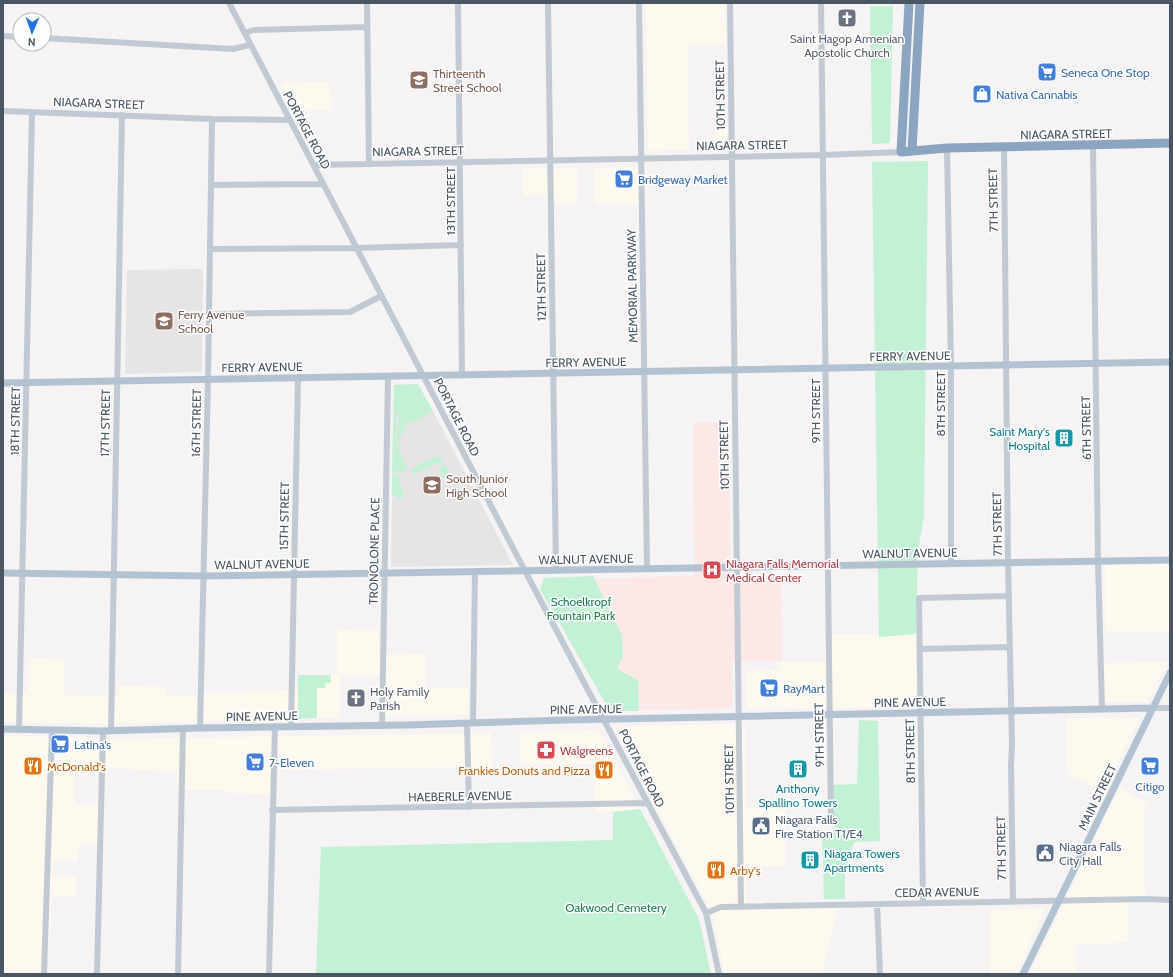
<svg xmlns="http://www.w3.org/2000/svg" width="1173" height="977" font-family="Cabin,sans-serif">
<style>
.commercial{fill:#fdf9ef}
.education{fill:#e6e4e5}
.medical{fill:#fce8e6}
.green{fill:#c3f1d5}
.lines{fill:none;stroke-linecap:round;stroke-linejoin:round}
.minor{stroke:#c1cad2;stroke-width:6}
.major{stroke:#b3c2d1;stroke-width:7}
.highway{stroke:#8ba5c1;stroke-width:9}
.labels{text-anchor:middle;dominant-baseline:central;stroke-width:3;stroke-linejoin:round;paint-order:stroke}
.worship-label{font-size:12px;fill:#5b616d;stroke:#fff}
.shop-label{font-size:12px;fill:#366cbe;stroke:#fff;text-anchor:start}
.education-label{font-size:12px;fill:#785e54;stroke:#fff;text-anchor:start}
.street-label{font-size:12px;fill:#4a5661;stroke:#fff}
.culture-label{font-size:12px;fill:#0d838f;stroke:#fff;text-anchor:end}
.health-label{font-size:12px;fill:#be3a42;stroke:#fff;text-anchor:start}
.park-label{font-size:12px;fill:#17864f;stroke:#fff}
.food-label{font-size:12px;fill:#c56008;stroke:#fff;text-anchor:start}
.service-label{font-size:12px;fill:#4e5e75;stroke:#fff;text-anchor:start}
</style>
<rect width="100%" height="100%" fill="#f5f3f3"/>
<path class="commercial" d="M646,3H725L726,45H688L689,150L648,151Z
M328,82L333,110L295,111L281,83Z
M715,123H727V146L723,150H715Z
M646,166V203L594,204V169Z
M523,169H577V204H547L546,195H523Z
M1170,564V632L1105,631V565Z
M337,630L379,631V655L425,654V688H468V714L466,715L379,717V676L340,675V718H317V688L325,683H331V675L337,674Z
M826,634H916L917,707L747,709L746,671L779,670L780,662H826Z
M28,658L64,659L65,695L118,696L119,686L166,687V696H197L209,692L298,690V719L103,724L3,722V693H27Z
M1168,662L1148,702H1103L1102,663Z
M1067,718H1139L1104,792L1067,773Z
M745,723L746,809H785V866L746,867L747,906L839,905L822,974H725L712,913L615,727Z
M598,730L640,809L595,812L594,764L521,765L520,732Z
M491,733L492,767L271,770V794L226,793V790H177L178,772L75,766V803L105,804L104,845L79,844L78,861L54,860L53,876H76V897H52L47,974H3V735L121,739Z
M1120,787L1149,804L1144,813L1145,896H1128V942L1076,945L1077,974H1030Z
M1045,909L1016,974H990V910Z"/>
<path class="education" d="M203,269L202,372L125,374L127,270Z
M418,384L433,411L513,565L391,567L394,385Z"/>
<path class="medical" d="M729,422L730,576L781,575L782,661H732L733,708L613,711L609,708L541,587L543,580L694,576L693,423Z"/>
<path class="green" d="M870,6H893L890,143L872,144Z
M928,161L924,516L918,551L916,634L879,637L872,162Z
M418,384L433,411L404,426V431L400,436L401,451C394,438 401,422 398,410L396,424L397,447L408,470L394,473L392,472L394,385Z
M438,456L449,472L450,483L447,484L439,470L442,468L439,462L413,475L412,471L415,466Z
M392,475H399L402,481L399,484L404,494L402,496L403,498L397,499V495H392Z
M593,576L622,635L623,656L617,669L638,680L639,711H610L540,589L544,578Z
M298,675H331V683H325L326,688H317V718L298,719Z
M859,720L878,721L880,841L854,842L845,872V899H824L822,832L834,833L833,785L857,784Z
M640,809L699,919L711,974H316L321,847L613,840V812Z"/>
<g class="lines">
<path class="minor" d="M229,3L525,571L706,913L719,974
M367,3L369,164
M458,3L462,375
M548,3L556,570
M639,3L647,569
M730,3L741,907
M821,3L831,819
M245,33L254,30L367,27
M3,36L20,37
M44,38L233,49L250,45
M3,111L212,119L290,120
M1093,146L1098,561L1102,709
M1004,147L1008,562L1012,745L1011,765L1013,901
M947,148L951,366V563
M314,165L823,155L901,152
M212,185L323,184
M210,249L356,248L461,245
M209,314L350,312L381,296
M920,649L1010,647
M1153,708H1170
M467,723L469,807
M473,723L475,572
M291,726L298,378
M382,726L388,376
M200,728L208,379L212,119
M19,730L32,113
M111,731L122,115
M272,810L648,803
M923,903L919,598L1009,596
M877,904L880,974
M706,913L721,907L1145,899L1170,900
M44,974L52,730
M97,974L103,731
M178,974L183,728
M269,974L275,726"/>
<path class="major" d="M3,383L1170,362
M3,573L204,576L1170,560
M3,729L103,731L200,728L407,725L566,720L1153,708
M1023,974L1170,673"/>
<path class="highway" d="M909,3L901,152L947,148L1170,143
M912,151L920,3"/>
</g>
<defs>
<g id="church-square" transform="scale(1)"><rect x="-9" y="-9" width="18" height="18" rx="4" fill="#6b7280" stroke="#fff"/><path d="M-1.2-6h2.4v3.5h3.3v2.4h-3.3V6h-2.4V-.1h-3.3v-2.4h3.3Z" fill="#fff"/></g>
<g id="supermarket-square" transform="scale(1)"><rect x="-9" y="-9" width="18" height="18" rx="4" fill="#3f7fe0" stroke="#fff"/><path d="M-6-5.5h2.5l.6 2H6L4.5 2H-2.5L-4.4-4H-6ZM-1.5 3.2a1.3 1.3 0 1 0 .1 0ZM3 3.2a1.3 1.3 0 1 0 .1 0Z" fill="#fff"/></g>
<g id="school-square" transform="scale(1)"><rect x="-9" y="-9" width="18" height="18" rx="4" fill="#8d6e63" stroke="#fff"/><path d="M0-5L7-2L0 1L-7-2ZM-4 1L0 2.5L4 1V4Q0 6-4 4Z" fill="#fff"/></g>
<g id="shop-square" transform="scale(1)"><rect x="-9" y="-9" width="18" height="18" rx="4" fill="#3f7fe0" stroke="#fff"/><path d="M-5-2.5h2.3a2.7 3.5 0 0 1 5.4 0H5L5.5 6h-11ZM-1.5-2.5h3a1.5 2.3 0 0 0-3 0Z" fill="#fff"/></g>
<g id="building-square" transform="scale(1)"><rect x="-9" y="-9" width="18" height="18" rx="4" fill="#0f9aa8" stroke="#fff"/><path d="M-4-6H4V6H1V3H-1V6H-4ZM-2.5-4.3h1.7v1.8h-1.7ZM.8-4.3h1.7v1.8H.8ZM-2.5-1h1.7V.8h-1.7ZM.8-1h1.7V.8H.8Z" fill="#fff"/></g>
<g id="hospital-square" transform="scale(1)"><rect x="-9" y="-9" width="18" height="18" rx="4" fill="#e0444e" stroke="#fff"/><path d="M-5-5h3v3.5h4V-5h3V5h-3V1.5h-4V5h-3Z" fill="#fff"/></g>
<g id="pharmacy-square" transform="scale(1)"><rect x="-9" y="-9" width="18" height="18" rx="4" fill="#e0444e" stroke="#fff"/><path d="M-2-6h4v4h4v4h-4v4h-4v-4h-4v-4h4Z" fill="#fff"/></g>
<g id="restaurant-square" transform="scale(1)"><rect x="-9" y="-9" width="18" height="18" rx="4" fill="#e8710a" stroke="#fff"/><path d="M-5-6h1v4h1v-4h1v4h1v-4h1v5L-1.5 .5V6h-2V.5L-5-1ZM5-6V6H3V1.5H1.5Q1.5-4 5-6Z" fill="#fff"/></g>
<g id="civic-square" transform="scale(1)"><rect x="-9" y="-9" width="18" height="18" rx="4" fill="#5c6f8a" stroke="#fff"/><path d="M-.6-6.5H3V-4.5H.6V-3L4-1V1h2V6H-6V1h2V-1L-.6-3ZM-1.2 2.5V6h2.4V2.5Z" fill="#fff"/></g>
</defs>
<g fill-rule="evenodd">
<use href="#church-square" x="847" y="18"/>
<use href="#supermarket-square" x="1047" y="72"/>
<use href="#school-square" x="419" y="80"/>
<use href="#shop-square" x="982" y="94"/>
<use href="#supermarket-square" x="624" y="179"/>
<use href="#school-square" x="164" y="321"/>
<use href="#building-square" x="1064" y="438"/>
<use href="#school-square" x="432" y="485"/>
<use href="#hospital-square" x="712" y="570"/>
<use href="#supermarket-square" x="769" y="688"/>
<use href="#church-square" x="356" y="698"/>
<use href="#supermarket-square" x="60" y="744"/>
<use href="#pharmacy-square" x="546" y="750"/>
<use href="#supermarket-square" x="255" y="762"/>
<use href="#restaurant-square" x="33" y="766"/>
<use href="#supermarket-square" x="1150" y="766"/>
<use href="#building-square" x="798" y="769"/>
<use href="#restaurant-square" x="604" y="770"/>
<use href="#civic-square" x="761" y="826"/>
<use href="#civic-square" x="1045" y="853"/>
<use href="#building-square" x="810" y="860"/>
<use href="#restaurant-square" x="716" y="870"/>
</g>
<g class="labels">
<g class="worship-label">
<text x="847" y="38">Saint Hagop Armenian<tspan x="847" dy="14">Apostolic Church</tspan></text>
<text x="370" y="691" text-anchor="start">Holy Family<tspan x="370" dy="14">Parish</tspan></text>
</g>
<g class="shop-label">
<text x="1061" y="72">Seneca One Stop</text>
<text x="996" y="94">Nativa Cannabis</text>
<text x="638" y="179">Bridgeway Market</text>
<text x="783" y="688">RayMart</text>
<text x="74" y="744">Latina's</text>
<text x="269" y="762">7-Eleven</text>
<text x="1150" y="786" text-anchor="middle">Citigo</text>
</g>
<g class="education-label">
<text x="433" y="73">Thirteenth<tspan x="433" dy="14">Street School</tspan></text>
<text x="178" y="314">Ferry Avenue<tspan x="178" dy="14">School</tspan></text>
<text x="446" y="478">South Junior<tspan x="446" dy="14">High School</tspan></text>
</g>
<g class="street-label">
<text transform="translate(720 95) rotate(-91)">10TH STREET</text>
<text transform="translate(99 103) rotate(2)">NIAGARA STREET</text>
<text transform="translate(307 130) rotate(62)">PORTAGE ROAD</text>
<text transform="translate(1066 134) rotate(-1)">NIAGARA STREET</text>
<text transform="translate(742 145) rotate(-1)">NIAGARA STREET</text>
<text transform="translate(418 151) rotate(-1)">NIAGARA STREET</text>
<text transform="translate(993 200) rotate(-91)">7TH STREET</text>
<text transform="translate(450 201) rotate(-90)">13TH STREET</text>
<text transform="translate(632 286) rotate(-91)">MEMORIAL PARKWAY</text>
<text transform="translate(541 287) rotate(-91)">12TH STREET</text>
<text transform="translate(910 356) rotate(-1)">FERRY AVENUE</text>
<text transform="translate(586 362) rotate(-1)">FERRY AVENUE</text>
<text transform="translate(262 367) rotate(-1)">FERRY AVENUE</text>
<text transform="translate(940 404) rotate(-90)">8TH STREET</text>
<text transform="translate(815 411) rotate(-90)">9TH STREET</text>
<text transform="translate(457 417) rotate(63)">PORTAGE ROAD</text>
<text transform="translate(15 421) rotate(-89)">18TH STREET</text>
<text transform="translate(105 423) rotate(-89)">17TH STREET</text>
<text transform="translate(196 423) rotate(-89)">16TH STREET</text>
<text transform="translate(1086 428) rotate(-91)">6TH STREET</text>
<text transform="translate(724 455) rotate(-91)">10TH STREET</text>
<text transform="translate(284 516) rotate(-89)">15TH STREET</text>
<text transform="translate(997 524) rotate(-91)">7TH STREET</text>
<text transform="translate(374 551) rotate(-89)">TRONOLONE PLACE</text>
<text transform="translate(910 553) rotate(-1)">WALNUT AVENUE</text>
<text transform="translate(586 559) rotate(-1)">WALNUT AVENUE</text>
<text transform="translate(262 564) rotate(-1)">WALNUT AVENUE</text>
<text transform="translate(910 702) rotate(-1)">PINE AVENUE</text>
<text transform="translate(586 709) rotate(-1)">PINE AVENUE</text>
<text transform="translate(262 716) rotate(-1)">PINE AVENUE</text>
<text transform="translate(819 735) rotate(-91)">9TH STREET</text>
<text transform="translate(910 751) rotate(-91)">8TH STREET</text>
<text transform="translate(642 768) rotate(63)">PORTAGE ROAD</text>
<text transform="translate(729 779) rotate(-91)">10TH STREET</text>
<text transform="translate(460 796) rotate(-1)">HAEBERLE AVENUE</text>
<text transform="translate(1097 797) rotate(-64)">MAIN STREET</text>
<text transform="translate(1001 848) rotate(-91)">7TH STREET</text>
<text transform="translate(937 892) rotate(-1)">CEDAR AVENUE</text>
</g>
<g class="culture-label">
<text x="1050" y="431">Saint Mary's<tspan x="1050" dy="14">Hospital</tspan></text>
<text x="798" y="788" text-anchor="middle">Anthony<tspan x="798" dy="14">Spallino Towers</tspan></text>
<text x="824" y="853" text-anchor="start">Niagara Towers<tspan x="824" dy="14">Apartments</tspan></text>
</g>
<g class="health-label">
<text x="726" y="563">Niagara Falls Memorial<tspan x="726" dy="14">Medical Center</tspan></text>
<text x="560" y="750">Walgreens</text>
</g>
<g class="park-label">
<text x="581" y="601">Schoelkropf<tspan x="581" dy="14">Fountain Park</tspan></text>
<text x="616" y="907">Oakwood Cemetery</text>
</g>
<g class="food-label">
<text x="47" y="766">McDonald's</text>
<text x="590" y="770" text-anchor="end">Frankies Donuts and Pizza</text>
<text x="730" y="870">Arby's</text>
</g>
<g class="service-label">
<text x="775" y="819">Niagara Falls<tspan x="775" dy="14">Fire Station T1/E4</tspan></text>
<text x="1059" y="846">Niagara Falls<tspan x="1059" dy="14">City Hall</tspan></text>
</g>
</g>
<rect width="1173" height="977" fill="none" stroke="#4a5661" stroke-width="8"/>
<g transform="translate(32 32) rotate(182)"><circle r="19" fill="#ffffff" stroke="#b7bbc0"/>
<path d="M0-3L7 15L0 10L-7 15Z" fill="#1a73e8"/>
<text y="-6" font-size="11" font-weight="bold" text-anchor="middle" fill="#4a5661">N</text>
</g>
</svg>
